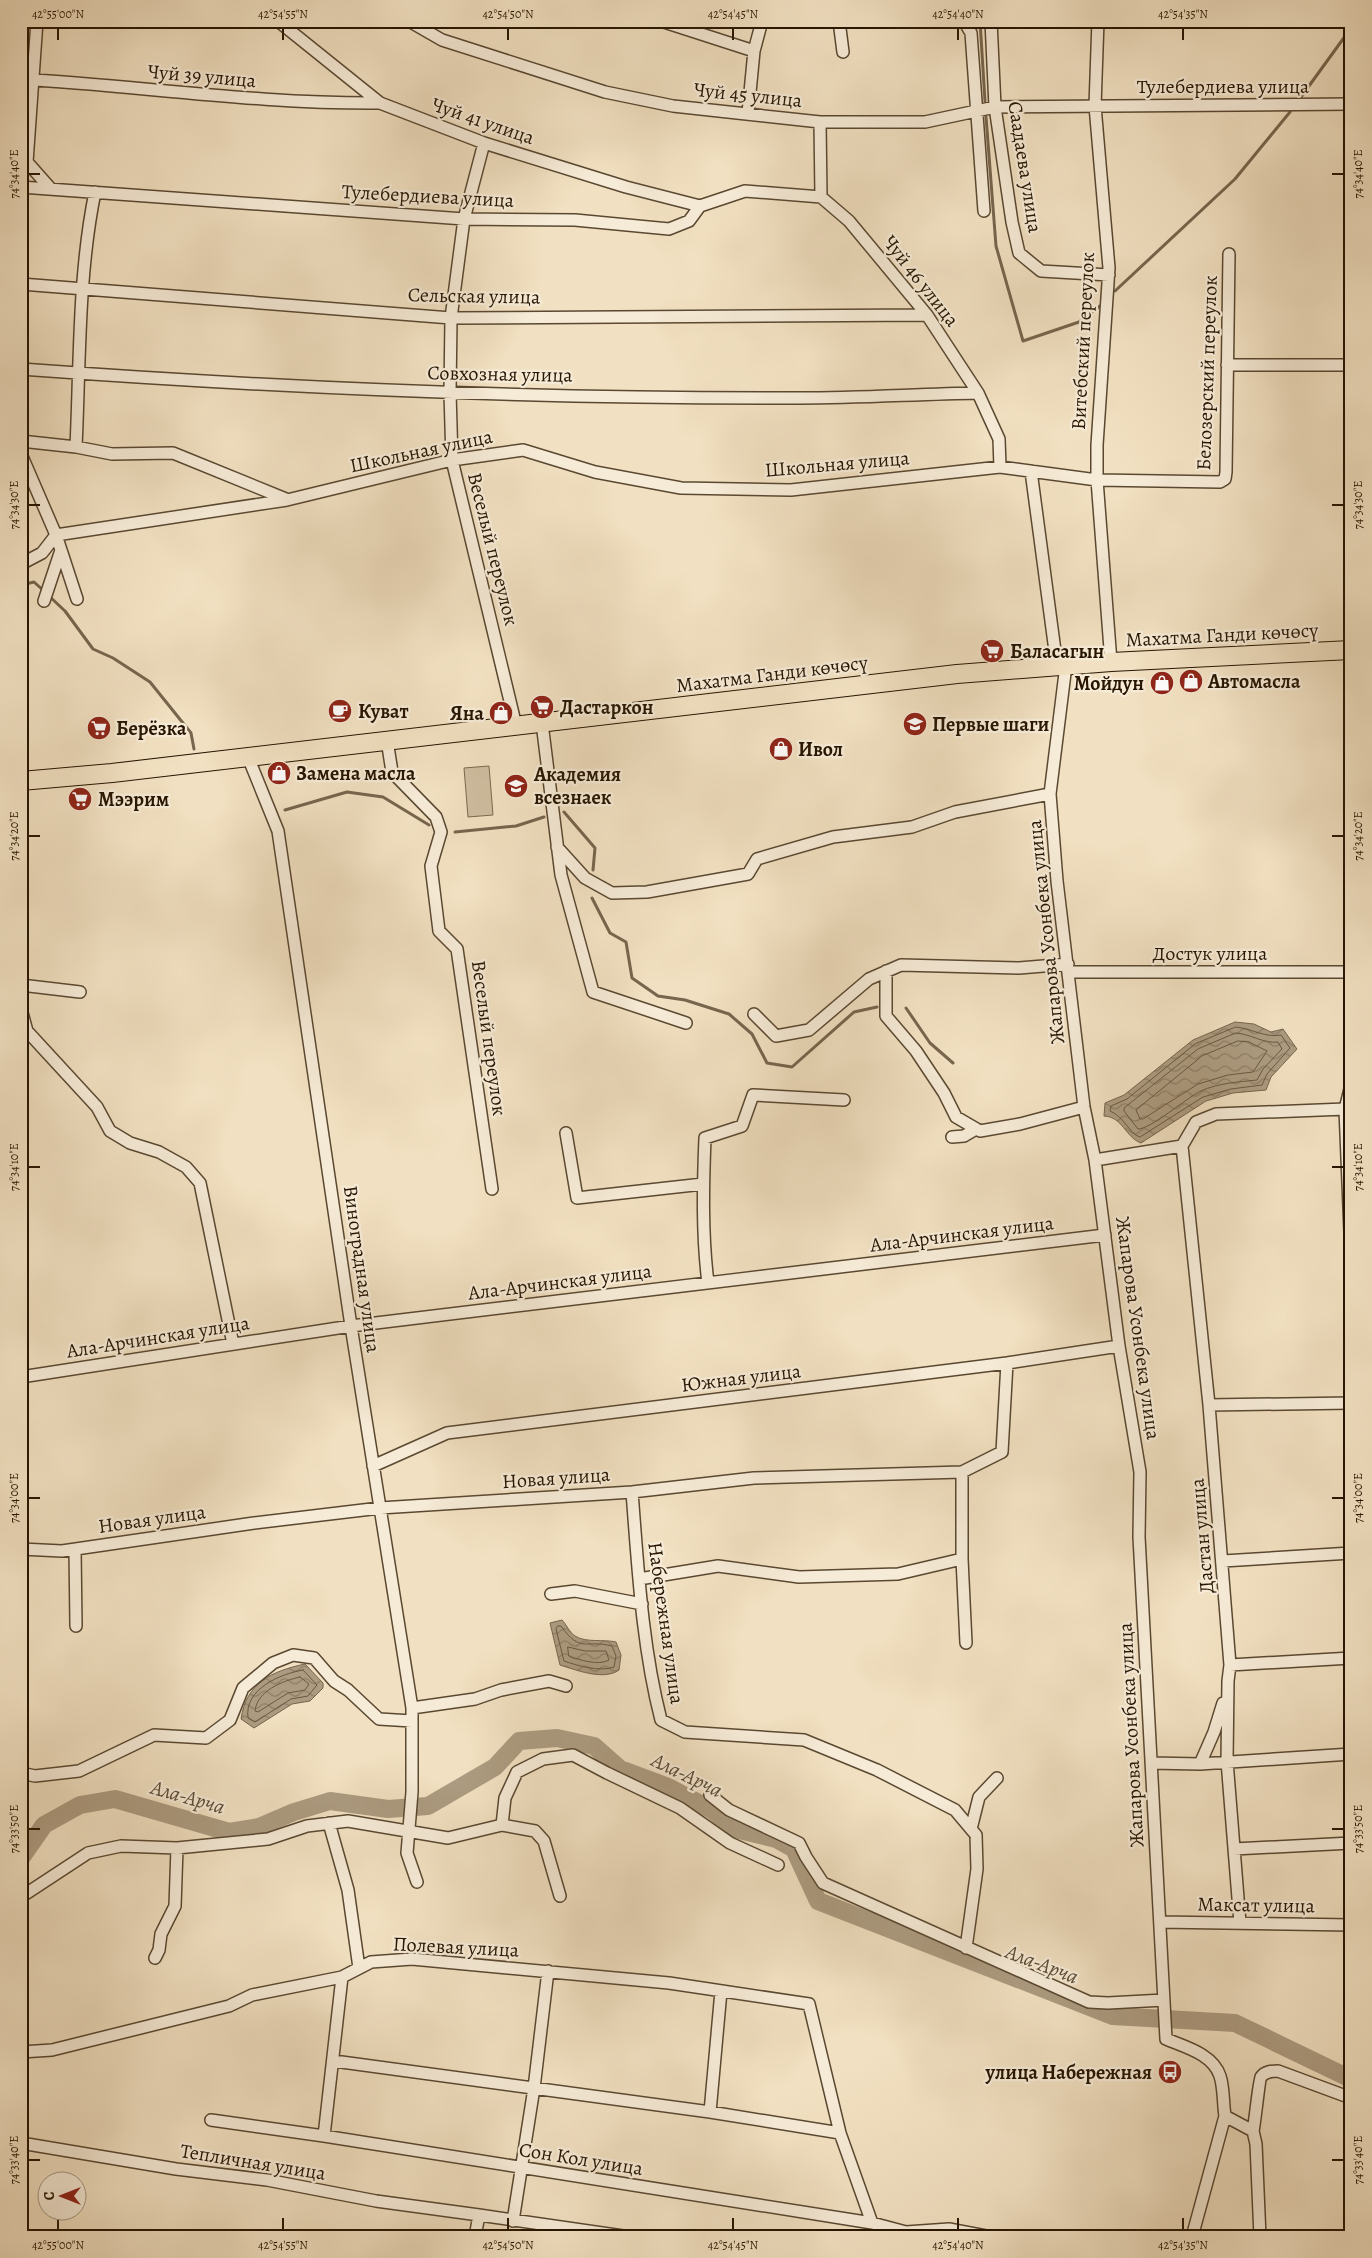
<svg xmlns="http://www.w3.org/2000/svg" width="1372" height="2258" font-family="Alegreya,serif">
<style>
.pitch{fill:#cfbda0;stroke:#7b6950}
.water{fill:url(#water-waves);stroke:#77654d}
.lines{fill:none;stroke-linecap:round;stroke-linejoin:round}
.shore{stroke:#6a5840;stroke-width:1}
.stream{stroke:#77654d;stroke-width:3}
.river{stroke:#ac9b80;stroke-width:18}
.street-casing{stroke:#5a4831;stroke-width:14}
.primary-casing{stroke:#271501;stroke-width:20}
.street{stroke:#f6ebd7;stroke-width:11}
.primary{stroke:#f1e0c1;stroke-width:18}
.ticks{fill:none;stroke:#271501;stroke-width:2}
.labels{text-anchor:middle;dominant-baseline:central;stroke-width:4.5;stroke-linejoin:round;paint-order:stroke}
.street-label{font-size:20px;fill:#271501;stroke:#f6ebd7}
.poi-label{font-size:20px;font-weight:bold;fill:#271501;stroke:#f6ebd7;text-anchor:start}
.water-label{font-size:21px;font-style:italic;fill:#5c4b34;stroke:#f6ebd7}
.neatline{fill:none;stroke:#271501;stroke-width:2}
.ticks-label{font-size:12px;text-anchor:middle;fill:#271501}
</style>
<defs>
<pattern id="water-waves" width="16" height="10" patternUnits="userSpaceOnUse" patternTransform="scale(1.25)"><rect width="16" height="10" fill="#ac9b80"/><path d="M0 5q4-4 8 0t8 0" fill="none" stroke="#8c7d66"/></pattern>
</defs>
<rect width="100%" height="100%" fill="#f1e0c1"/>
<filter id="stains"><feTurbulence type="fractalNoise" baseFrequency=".004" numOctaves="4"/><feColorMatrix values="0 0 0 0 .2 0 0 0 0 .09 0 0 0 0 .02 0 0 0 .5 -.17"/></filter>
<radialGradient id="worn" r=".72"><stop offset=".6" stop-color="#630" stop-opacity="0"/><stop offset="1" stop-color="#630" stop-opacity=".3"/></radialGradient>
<path class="pitch" d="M489,766L493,815L468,817L464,768Z"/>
<path class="water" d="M1235,1022L1254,1024L1271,1032L1283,1029L1297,1049L1271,1077L1266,1090L1233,1093L1206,1101L1141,1143C1125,1137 1123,1117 1104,1116L1105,1103L1124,1095L1193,1040Z
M562,1620C566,1624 570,1633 575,1636C586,1643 603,1639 616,1642L621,1655L619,1670C604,1681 576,1670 560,1665L550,1623Z
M305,1664L323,1683V1688L310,1701L292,1704L254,1728L241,1719C246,1683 272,1671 305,1664Z"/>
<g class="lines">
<path class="shore" d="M1236,1027C1253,1029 1265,1038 1281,1035L1290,1048L1267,1074L1262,1085L1231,1089L1203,1097L1140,1137C1129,1134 1125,1117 1110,1111L1111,1106L1127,1099L1195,1044Z
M1236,1033C1251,1034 1264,1044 1278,1042L1282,1049L1263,1069L1257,1080C1238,1082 1218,1083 1201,1091C1186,1098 1151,1129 1138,1129L1124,1111V1108L1198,1049Z
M1238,1041L1249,1042L1267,1051L1253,1072L1228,1075L1198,1084L1143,1119H1140L1136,1110L1202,1056Z
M558,1626H561C581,1654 585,1639 612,1646L616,1656L614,1667C599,1672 579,1666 564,1661L556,1629Z
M568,1647L585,1651H606L609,1660C599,1666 579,1660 569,1656Z
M303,1670L317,1685L308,1696L291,1699L255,1722L248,1718C244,1689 280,1674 303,1670Z
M300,1677L309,1684L305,1690L288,1693L258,1712L255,1711C257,1691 282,1681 300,1677Z"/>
<path class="stream" d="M980,21L985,101
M1301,97L1351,28
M986,117L996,246L1023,341L1079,322L1100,306
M1115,291L1235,179L1290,112
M21,585L34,582L44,591
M49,596L65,611L93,649L113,658L150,682L191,733L194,749
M285,810L347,792L383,797L429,825
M564,812L595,848L593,870
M455,832L516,826L544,817
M592,898L610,933L626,942L632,978L658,996L685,1000L729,1014L752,1034L767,1063L792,1067L854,1012L877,1007
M906,1008L930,1043L953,1063"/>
<path class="river" d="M21,1858L44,1825L80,1805L115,1799L229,1832L259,1827L294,1812L330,1801L388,1809L428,1806L495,1767L519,1741L557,1738L594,1746L620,1769L668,1787L712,1810L735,1829L776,1839L794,1849L818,1901L1113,2016L1235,2023L1351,2079"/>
<g class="street-casing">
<path id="street" d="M37,21L27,162L50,188
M278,21L380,103L484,143L626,187L700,206
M409,21L442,40L605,92L673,106L820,122H925L995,107L1351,104
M661,21L754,51
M839,21L843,52
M955,21L965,23L971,33L984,211
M991,21L995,107L1012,222L1019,253L1041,271L1109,275
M1098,21L1095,106L1109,268L1097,445V480L1111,662
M21,79C141,86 259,104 380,103
M748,113L754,51L762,21
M820,122L821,197L849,221L927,315L978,393L999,439L1000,467
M484,143L464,219L451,318L450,393L452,460L516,726
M21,187L464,219L575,220L669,229L689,221L700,206L745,191L821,197
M21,284L451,318L927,315
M1227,365H1351
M21,369C280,388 540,399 800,398C860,398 919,394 978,393
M21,441L76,447L112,454L173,453L286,499
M76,447C80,362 78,275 95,192
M21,454L56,535L287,500L452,460L523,450L595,472L681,488L791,490L1000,467L1097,480L1220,482L1225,479L1226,472L1229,254
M1031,471L1057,666
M61,550L77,599
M21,564L42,553L56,535
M44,601L61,550L56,535
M1066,665L1050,794L1057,881L1084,1107L1095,1160L1119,1346L1140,1472L1139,1537L1166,2039C1185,2047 1213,2054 1220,2076C1224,2088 1223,2104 1225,2116L1253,2131L1256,2144L1260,2237
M542,723L561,875L593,992L686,1023
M387,740L392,772L436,817L441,832L431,866L439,931L457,949L492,1189
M248,757L278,831L351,1326L412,1708V1792L407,1853L417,1882
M557,847L585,878L612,893L647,892L748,874L757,859L833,837L912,827L955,812L1050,794
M886,971V1016L916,1051L944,1093L956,1117L980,1131L1020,1124L1084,1107
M1069,972H1351
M21,985L80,992
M21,1009L27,1031L97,1107L110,1131L130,1143L159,1152L186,1167L200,1183L233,1344
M754,1014L776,1036L809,1030L869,979L901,965L1019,968L1068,964
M1351,1041L1350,1089L1345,1109L1351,1257
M566,1133L577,1198L703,1184
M952,1137L964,1136L976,1129
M1182,1146L1209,1405L1230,1665L1228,1681L1227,1761L1240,1923
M1095,1160L1182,1146L1196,1122L1216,1114L1345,1109
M708,1283C702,1235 703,1187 705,1138L742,1126L753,1095L844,1100
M21,1377L351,1326L1105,1235
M1209,1405L1351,1403
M373,1466L447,1433L1007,1363L1119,1346
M632,1492C638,1568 642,1646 661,1720L685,1732L804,1740L877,1770L955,1810L976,1835L977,1869L966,1948
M21,1549L62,1551L254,1523L380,1508L632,1492L754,1478L962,1472L1002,1452L1007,1363
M75,1549L76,1626
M962,1559L966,1643
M1223,1561L1351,1553
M639,1579L718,1566L799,1577L898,1574L962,1559V1472
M551,1594L575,1591L642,1604
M1230,1665L1351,1658
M412,1708L475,1699L501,1690L549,1681L566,1686
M1151,1763L1200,1764L1351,1754
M1200,1764L1214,1732L1223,1703
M21,1773L35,1776L79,1771L154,1735L206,1738L230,1720L243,1688L273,1663L293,1655L314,1658L334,1681L348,1690L379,1719L412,1721
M710,1795L729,1810L799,1843L806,1857L823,1883L1089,2002L1108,2003L1164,2000
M329,1823L348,1890L359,1968
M502,1825L505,1798L517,1772L543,1759L573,1755L607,1773L680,1808L730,1843L778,1865
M971,1829L979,1797L997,1778
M1234,1849L1351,1843
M21,1897L88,1853L121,1846L177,1848L268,1839L307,1826L348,1821L448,1838L502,1825L535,1831L544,1841L560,1896
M1160,1922L1351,1925
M155,1958L159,1950L161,1934L175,1906L177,1848
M342,1977L324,2136L872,2223L906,2232
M21,2052L52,2050L229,2006L252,1995L342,1977L371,1962L412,1959L669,1983L809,2004L840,2133L872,2223
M334,2061L710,2112L840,2133
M710,2112L721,1991
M211,2120L324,2136
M1253,2131C1255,2122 1259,2080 1261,2077C1265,2071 1272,2071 1278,2071L1351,2098
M21,2143L176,2169L267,2180L376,2201L479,2215
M513,2221L534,2088L548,1971
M475,2237L479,2215L630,2237
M906,2237V2232L949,2229L991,2237
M1192,2237L1225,2116"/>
</g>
<g class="primary-casing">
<path id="primary" d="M21,781L112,773L957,674L1111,662L1351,650"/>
</g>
<use href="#street" class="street"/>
<use href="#primary" class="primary"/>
</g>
<path class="ticks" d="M58,28V40M283,28V40M508,28V40M733,28V40M958,28V40M1183,28V40M28,174H40M1332,174H1344M28,505H40M1332,505H1344M28,836H40M1332,836H1344M28,1167H40M1332,1167H1344M28,1498H40M1332,1498H1344M28,1829H40M1332,1829H1344M28,2160H40M1332,2160H1344M58,2218V2230M283,2218V2230M508,2218V2230M733,2218V2230M958,2218V2230M1183,2218V2230"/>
<defs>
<g id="supermarket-disc" transform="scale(1.25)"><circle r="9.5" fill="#8f2418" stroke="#f6ebd7"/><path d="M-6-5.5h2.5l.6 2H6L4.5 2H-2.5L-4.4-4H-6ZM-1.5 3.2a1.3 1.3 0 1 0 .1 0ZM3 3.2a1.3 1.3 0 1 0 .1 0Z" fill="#fff"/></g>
<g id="shop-disc" transform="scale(1.25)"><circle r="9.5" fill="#8f2418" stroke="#f6ebd7"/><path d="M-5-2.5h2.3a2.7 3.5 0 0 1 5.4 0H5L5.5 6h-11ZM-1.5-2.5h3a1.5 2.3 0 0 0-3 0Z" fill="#fff"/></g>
<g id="cafe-disc" transform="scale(1.25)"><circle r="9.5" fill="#8f2418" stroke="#f6ebd7"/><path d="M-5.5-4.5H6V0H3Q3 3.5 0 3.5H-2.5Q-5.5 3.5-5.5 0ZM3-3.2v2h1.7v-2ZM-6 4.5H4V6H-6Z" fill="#fff"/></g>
<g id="school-disc" transform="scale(1.25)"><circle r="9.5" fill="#8f2418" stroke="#f6ebd7"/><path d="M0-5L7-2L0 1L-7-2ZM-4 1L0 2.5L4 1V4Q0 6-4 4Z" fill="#fff"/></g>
<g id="bus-disc" transform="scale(1.25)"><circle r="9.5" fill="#8f2418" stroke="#f6ebd7"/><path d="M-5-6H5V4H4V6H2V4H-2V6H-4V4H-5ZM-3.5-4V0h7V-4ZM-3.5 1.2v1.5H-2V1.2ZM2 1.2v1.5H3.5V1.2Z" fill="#fff"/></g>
</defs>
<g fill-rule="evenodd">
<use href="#supermarket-disc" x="992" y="651"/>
<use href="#shop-disc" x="1191" y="681"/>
<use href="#shop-disc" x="1162" y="683"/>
<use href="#supermarket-disc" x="542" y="707"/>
<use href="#cafe-disc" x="340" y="711"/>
<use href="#shop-disc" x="501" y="713"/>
<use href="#school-disc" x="915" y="724"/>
<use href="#supermarket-disc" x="99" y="728"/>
<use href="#shop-disc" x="781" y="749"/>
<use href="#shop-disc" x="279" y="773"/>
<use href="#school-disc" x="516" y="786"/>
<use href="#supermarket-disc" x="80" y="799"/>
<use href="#bus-disc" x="1170" y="2072"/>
</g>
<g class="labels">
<g class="street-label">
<text transform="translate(202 76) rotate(5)">Чуй 39 улица</text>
<text x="1223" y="86">Тулебердиева улица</text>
<text transform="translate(748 95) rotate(6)">Чуй 45 улица</text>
<text transform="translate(483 121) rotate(19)">Чуй 41 улица</text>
<text transform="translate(1025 167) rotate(81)">Саадаева улица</text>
<text transform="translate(428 196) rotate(3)">Тулебердиева улица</text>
<text transform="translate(921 281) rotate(52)">Чуй 46 улица</text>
<text transform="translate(474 296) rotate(1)">Сельская улица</text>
<text transform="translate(1083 341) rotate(-87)">Витебский переулок</text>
<text transform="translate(1207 373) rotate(-88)">Белозерский переулок</text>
<text transform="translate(500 374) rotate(1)">Совхозная улица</text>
<text transform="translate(421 451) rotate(-12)">Школьная улица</text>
<text transform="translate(837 464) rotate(-5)">Школьная улица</text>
<text transform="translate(493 549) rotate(76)">Веселый переулок</text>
<text transform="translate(1222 635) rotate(-3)">Махатма Ганди көчөсү</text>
<text transform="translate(772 674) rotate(-7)">Махатма Ганди көчөсү</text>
<text transform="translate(1046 932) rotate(-96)">Жапарова Усонбека улица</text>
<text x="1210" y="953">Достук улица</text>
<text transform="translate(489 1038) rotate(82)">Веселый переулок</text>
<text transform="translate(962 1234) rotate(-7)">Ала-Арчинская улица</text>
<text transform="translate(362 1269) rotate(82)">Виноградная улица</text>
<text transform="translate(560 1282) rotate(-7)">Ала-Арчинская улица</text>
<text transform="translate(1138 1328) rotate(82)">Жапарова Усонбека улица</text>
<text transform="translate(158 1337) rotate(-9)">Ала-Арчинская улица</text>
<text transform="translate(741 1378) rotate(-7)">Южная улица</text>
<text transform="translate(556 1478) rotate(-4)">Новая улица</text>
<text transform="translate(152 1519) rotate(-8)">Новая улица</text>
<text transform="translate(1202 1536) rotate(-95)">Дастан улица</text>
<text transform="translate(666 1623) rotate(82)">Набережная улица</text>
<text transform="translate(1131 1735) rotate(-93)">Жапарова Усонбека улица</text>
<text transform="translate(1256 1905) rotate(1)">Максат улица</text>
<text transform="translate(456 1947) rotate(3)">Полевая улица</text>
<text transform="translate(581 2159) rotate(9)">Сон Кол улица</text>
<text transform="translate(253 2162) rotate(9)">Тепличная улица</text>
</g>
<g class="poi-label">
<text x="1010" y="651">Баласагын</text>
<text x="1208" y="681">Автомасла</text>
<text x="1144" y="683" text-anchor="end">Мойдун</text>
<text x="560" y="707">Дастаркон</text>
<text x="358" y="711">Куват</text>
<text x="484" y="713" text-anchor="end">Яна</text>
<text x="932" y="724">Первые шаги</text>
<text x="116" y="728">Берёзка</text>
<text x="798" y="749">Ивол</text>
<text x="296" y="773">Замена масла</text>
<text x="534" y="774">Академия<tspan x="534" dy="23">всезнаек</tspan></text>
<text x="98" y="799">Мээрим</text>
<text x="1152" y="2072" text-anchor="end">улица Набережная</text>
</g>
<g class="water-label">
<text transform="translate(687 1775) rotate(26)">Ала-Арча</text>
<text transform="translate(188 1797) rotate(16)">Ала-Арча</text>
<text transform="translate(1042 1964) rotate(21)">Ала-Арча</text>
</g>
</g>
<rect width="1372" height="2258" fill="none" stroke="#f1e0c1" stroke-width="55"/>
<g transform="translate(62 2196) rotate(270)"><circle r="24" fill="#f6ebd7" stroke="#a39581"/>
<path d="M0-4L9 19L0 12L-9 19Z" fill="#8f2418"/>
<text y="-8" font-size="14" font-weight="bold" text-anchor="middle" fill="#271501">С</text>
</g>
<rect x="28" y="28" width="1316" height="2202" class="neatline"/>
<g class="ticks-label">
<text x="58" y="18">42°55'00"N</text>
<text x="283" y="18">42°54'55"N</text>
<text x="508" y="18">42°54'50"N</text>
<text x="733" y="18">42°54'45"N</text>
<text x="958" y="18">42°54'40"N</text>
<text x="1183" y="18">42°54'35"N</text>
<text transform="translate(1358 174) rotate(-90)" y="4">74°34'40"E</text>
<text transform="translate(14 174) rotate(-90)" y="4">74°34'40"E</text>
<text transform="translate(1358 505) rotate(-90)" y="4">74°34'30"E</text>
<text transform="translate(14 505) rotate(-90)" y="4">74°34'30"E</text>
<text transform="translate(1358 836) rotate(-90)" y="4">74°34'20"E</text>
<text transform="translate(14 836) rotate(-90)" y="4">74°34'20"E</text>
<text transform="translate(1358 1167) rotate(-90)" y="4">74°34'10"E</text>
<text transform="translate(14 1167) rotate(-90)" y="4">74°34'10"E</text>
<text transform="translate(1358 1498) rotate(-90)" y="4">74°34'00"E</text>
<text transform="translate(14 1498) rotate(-90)" y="4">74°34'00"E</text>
<text transform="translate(1358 1829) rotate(-90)" y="4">74°33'50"E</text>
<text transform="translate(14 1829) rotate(-90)" y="4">74°33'50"E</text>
<text transform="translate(1358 2160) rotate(-90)" y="4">74°33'40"E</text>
<text transform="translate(14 2160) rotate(-90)" y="4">74°33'40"E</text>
<text x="58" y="2249">42°55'00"N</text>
<text x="283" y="2249">42°54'55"N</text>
<text x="508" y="2249">42°54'50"N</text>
<text x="733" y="2249">42°54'45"N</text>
<text x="958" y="2249">42°54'40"N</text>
<text x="1183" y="2249">42°54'35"N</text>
</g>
<rect width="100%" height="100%" filter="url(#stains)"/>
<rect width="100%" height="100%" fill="url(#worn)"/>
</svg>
